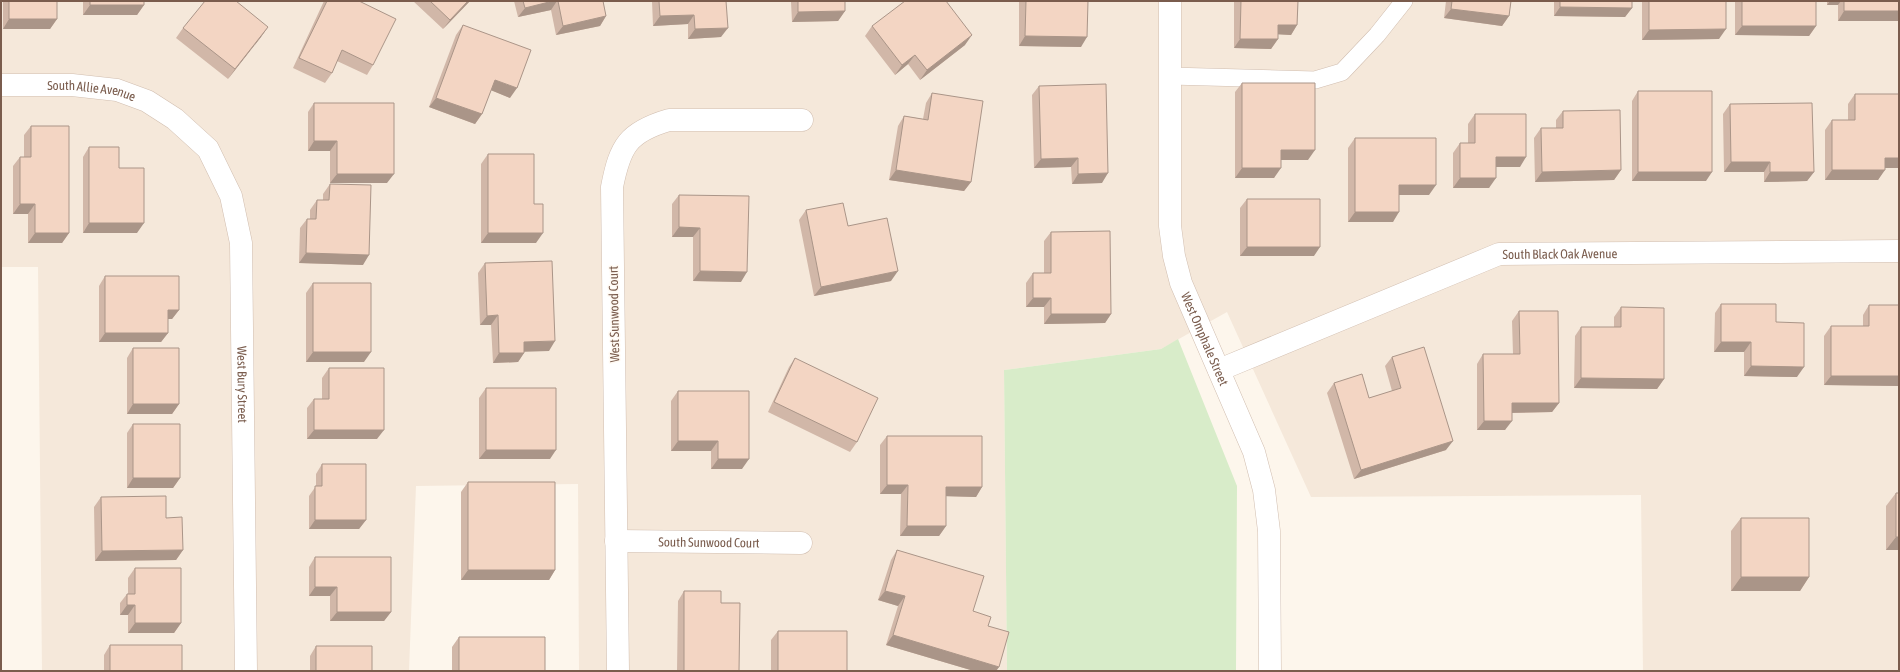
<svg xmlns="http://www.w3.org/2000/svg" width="1900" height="672" font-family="'Asap Condensed',sans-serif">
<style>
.residential{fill:#f5e8da}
.green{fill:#d8ecc9}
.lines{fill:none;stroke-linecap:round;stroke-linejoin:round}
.lane-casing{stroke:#d1beb0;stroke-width:18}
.street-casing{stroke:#d1beb0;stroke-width:23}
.lane{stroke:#fff;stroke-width:17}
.street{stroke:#fff;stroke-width:22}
.wall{fill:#d1b7a8}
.shaded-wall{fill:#aa9588}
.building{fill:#f3d5c3;stroke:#aa9588}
.labels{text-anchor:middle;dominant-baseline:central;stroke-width:3;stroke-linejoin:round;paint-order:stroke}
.street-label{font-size:13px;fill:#7a5c4d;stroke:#fffaf3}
</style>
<rect width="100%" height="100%" fill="#fdf6ec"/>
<path class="residential" d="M1,1H1899V671H1643L1641,495L1311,497L1227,312L1161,349L1004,370L1007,671H579L578,484L416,486L409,671H42L38,267H1Z"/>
<path class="green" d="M1178,339L1237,486L1236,671H1007L1004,370L1161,349Z"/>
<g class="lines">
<g class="lane-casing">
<path id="lane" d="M1170,76L1315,80L1342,72L1377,35L1404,1"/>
</g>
<g class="street-casing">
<g id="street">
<path id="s1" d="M1170,1V226L1174,256L1181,283L1254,452L1264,490L1269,531L1270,671"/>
<path id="s2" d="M1,85H72L117,90L147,101L175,119L208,149L231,196L241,243L246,671"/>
<path id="s3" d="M1219,370L1499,254L1899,251"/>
<path id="s4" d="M616,541L801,543"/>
<path d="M618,671L612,187C620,146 628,132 669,120H802"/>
</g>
</g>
<use href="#lane" class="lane"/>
<use href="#street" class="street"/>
</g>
<path class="wall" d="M3,1H57V19L50,29H3Z
M83,1H144V5L137,15H83Z
M324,1H359L373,65L367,75L337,61L332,73L325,83L293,68Z
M413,1H470L443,29Z
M514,1H603L606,16L600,26L556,35L551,10L518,17Z
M652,1H726L721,37L688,39V24L653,26Z
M752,1H845V11L838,21L792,22L791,2H752Z
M1019,1H1088L1081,47L1019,46Z
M1234,1H1298L1297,25L1291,35L1278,34V39L1271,49L1234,48Z
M1446,1H1511L1509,16L1502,26L1444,18Z
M1554,1H1632V8L1625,17L1554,16Z
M1642,1H1726L1719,39L1642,40Z
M1735,1H1816V26L1809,36L1735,35Z
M1827,1H1899V21H1838V5H1827Z
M463,25L510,98L491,90L482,114L475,124L429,107L456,35Z
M872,26L965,45L920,80L908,64L895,75L865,36Z
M268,27L261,37L228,79L176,38L183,28Z
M1242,83L1308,160H1281L1274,178H1235V92Z
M1039,86L1102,183L1072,184L1071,167L1034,168L1032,95Z
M1638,91L1706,181H1632V101Z
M932,93L971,182L964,191L889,180L898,126L904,116L923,119L926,103Z
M1855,94L1899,168H1885L1878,180H1825V130L1832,120H1848V104Z
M314,103L387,183H330V151H308V112Z
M1730,104L1814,172L1807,181L1764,182V172H1724L1723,114Z
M1563,111L1621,170L1614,180L1535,182L1534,138L1541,128H1556V120Z
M1475,114L1520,167H1496L1489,188H1453V153L1460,143H1468V124Z
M31,126L69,233L62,243H28V214H13V166L20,157H24V135Z
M1355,138L1429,195H1399L1393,222H1348V148Z
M89,147L119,168L137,233H83V157Z
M488,154L534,204L536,243H481V164Z
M330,184L363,265L299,263L300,228L307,219H310V210L317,200H323V194Z
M679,195L741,282L693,281V237H672V204Z
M1247,199L1314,256H1240V208Z
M806,210L848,226L891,281L814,296L799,220Z
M1051,232L1111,314L1105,323L1044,324V307H1026V283L1033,273H1044V241Z
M485,263L549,351H524V353L518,362L493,363L491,325H480L478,273Z
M105,276L179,310L172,319H168V333L161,342H99V286Z
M313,283L364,362H306V293Z
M1721,304L1776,322L1797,377L1744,376V352H1714L1715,313Z
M1869,305H1899V386L1824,385V336L1831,326H1863V315Z
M1621,307L1664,379L1657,389L1574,388L1575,336L1581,327H1614V317Z
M1519,311L1559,403L1552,412L1512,413L1505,430H1477V364L1483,354H1513L1512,321Z
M133,348L179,404L172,414H127V358Z
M1392,357L1446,450L1354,479L1327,393L1334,383L1369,398L1392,391L1385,366Z
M795,358L857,442L850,452L768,412L789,367Z
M329,368L377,439H307V408L314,399H322V378Z
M486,388L550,459H479V398Z
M678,391L742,469H711V451H671V401Z
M133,424L180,478L173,488H127V433Z
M887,436L982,487L976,497L946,496V526L939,536H900L901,494H880V445Z
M322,464L366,520L359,529H309V496L316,486V474Z
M468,482L555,570L549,580H461V492Z
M1896,493L1899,550H1886V506Z
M101,497L166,518L183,550L176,560L95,561L94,507Z
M1741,518L1809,577L1800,591H1731V531Z
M897,550L973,611L988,626L999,667L996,671H974L886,645L898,606L878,600L891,560Z
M315,557L391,612L384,621H330V596H309V567Z
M135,568L181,623L174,633H128V615H120V603L127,594H128V578Z
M684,591L721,603L739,671H677L678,601Z
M778,631L847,671H771V640Z
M459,637L545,671H452V647Z
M110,645L182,671H104V655Z
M316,646L372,671H310V656Z"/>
<path class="shaded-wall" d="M468,1H470L443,29L450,20Z
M553,1H557L551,10L518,17L525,8Z
M753,1H792L791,2H752Z
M1830,1H1841L1838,5H1827Z
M90,5H144L137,15H83Z
M1560,7L1632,8L1625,17L1554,16Z
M1451,9L1509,16L1502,26L1444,18Z
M845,11L838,21L792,22L798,12Z
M1844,11H1899V21H1838Z
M694,15L688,24L653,26L660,16Z
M606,16L600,26L556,35L563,26Z
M9,19H57L50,29H3Z
M1278,25H1297L1291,35L1271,34Z
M1742,26H1816L1809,36L1735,35Z
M268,27L261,37L228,79L235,69Z
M728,28L721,37L688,39L695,29Z
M1726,29L1719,39L1642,40L1649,30Z
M972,35L965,45L920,80L927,70Z
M1025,36L1087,37L1081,47L1019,46Z
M1240,39H1278L1271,49L1234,48Z
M915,55L908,64L895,75L902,65Z
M495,80L517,88L510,98L488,89Z
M436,98L482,114L475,124L429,107Z
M314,141H337L330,151H308Z
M1281,150H1315L1308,160H1274Z
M1496,157H1526L1520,167H1489Z
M1078,158L1071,167L1034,168L1041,159Z
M1885,158H1899V168H1878Z
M1731,162H1770L1764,172H1724Z
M1242,168H1281L1274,178H1235Z
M896,170L971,182L964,191L889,180Z
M1621,170L1614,180L1535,182L1542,172Z
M1832,170H1885L1878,180H1825Z
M1638,172H1712L1706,181H1632Z
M1770,172H1814L1807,181L1764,182Z
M1108,173L1102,183L1072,184L1078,174Z
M337,174H394L387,183H330Z
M1460,178H1496L1489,188H1453Z
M1399,185H1436L1429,195H1393Z
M20,204H35L28,214H13Z
M1355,212H1399L1393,222H1348Z
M89,223H144L137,233H83Z
M679,227L700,228L693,237H672Z
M35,233H69L62,243H28Z
M488,233H543L536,243H481Z
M1247,247H1320L1314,256H1240Z
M306,253L369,255L363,265L299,263Z
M700,271L747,272L741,282L693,281Z
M898,271L891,281L814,296L821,287Z
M1033,298H1051L1044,307H1026Z
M168,310H179L172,319H161Z
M1051,314H1111L1105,323L1044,324Z
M498,315L491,325H480L487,316Z
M105,333H168L161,342H99Z
M555,341L549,351L517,352L524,342Z
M1721,342H1751L1744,352H1714Z
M313,352H371L364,362H306Z
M499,353H524L518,362L493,363Z
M1751,366L1804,367L1797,377L1744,376Z
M1831,376H1899V386L1824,385Z
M1581,378L1664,379L1657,389L1574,388Z
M1512,403H1559L1552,412L1505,413Z
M133,404H179L172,414H127Z
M1484,421H1512L1505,430H1477Z
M314,430H384L377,439H307Z
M678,441H718L711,451H671Z
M1453,441L1446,450L1354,479L1361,470Z
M486,450H556L550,459H479Z
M718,459H749L742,469H711Z
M133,478H180L173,488H127Z
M887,485H908L901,494H880Z
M946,487H982L976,497L939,496Z
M315,520H366L359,529H309Z
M907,526H946L939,536H900Z
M1896,537H1899V550H1886Z
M183,550L176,560L95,561L102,551Z
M468,570H555L549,580H461Z
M1741,577H1809L1800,591H1731Z
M315,587H337L330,596H309Z
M885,591L905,596L898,606L878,600Z
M127,605H135L128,615H120Z
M337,612H391L384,621H330Z
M135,623H181L174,633H128Z
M893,635L999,667L996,671H974L886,645Z"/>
<path class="building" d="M9,1H57V19H9Z
M90,1H144V5H90Z
M205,1H236L268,27L235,69L183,28Z
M327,1H359L396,19L373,65L342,50L332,73L299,58Z
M430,1H468L450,20Z
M523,1H553L525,8Z
M558,1H603L606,16L563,26Z
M659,1H726L728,28L695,29L694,15L660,16Z
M798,1H845V11L798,12Z
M905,1H946L972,35L927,70L915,55L902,65L872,26Z
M1026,1H1088L1087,37L1025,36Z
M1241,1H1298L1297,25H1278V39H1240Z
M1452,1H1511L1509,16L1451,9Z
M1560,1H1632V8L1560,7Z
M1649,1H1726V29L1649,30Z
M1742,1H1816V26H1742Z
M1844,1H1899V11H1844Z
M463,25L531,50L517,88L495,80L482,114L436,98Z
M1242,83H1315V150H1281V168H1242Z
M1106,84L1108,173L1078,174V158L1041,159L1039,86Z
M1638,91H1712V172H1638Z
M932,93L983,101L971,182L896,170L904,116L928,120Z
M1855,94H1899V158H1885V170H1832V120H1855Z
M314,103H394V174H337V141H314Z
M1812,103L1814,172H1770V162H1731L1730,104Z
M1620,110L1621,170L1542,172L1541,128H1563V111Z
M1475,114H1526V157H1496V178H1460V143H1475Z
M31,126H69V233H35V204H20V157H31Z
M1355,138H1436V185H1399V212H1355Z
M89,147H119V168H144V223H89Z
M488,154H534V204H543V233H488Z
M330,184L371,185L369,255L306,253L307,219H316L317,200H329Z
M679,195L749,196L747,272L700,271V228L679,227Z
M1247,199H1320V247H1247Z
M843,203L848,226L887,218L898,271L821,287L806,210Z
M1110,231L1111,314H1051V298H1033V273H1051V232Z
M552,261L555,341L524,342V353H499L498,315L487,316L485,263Z
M105,276H179V310H168V333H105Z
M313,283H371V352H313Z
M1721,304H1776V322L1804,323V367L1751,366V342H1721Z
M1869,305H1899V376H1831V326H1869Z
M1621,307L1664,308V379L1581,378V327H1621Z
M1519,311H1558L1559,403H1512V421H1484L1483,354H1520Z
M1424,347L1453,441L1361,470L1334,383L1362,374L1369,398L1401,388L1392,357Z
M133,348H179V404H133Z
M795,358L878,398L857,442L774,402Z
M329,368H384V430H314V399H329Z
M486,388H556V450H486Z
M678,391H749V459H718V441H678Z
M133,424H180V478H133Z
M887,436H982V487H946V526H907L908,485H887Z
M322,464H366V520H315V486H322Z
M468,482H555V570H468Z
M1896,493H1899V537H1896Z
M166,496V518L182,517L183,550L102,551L101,497Z
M1741,518H1809V577H1741Z
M897,550L984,576L973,611L991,617L988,626L1009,632L999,667L893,635L905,596L885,591Z
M315,557H391V612H337V587H315Z
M135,568H181V623H135V605H127V594H135Z
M684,591H721V603H740L739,671H684Z
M778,631H847V671H778Z
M459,637H545V671H459Z
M110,645H182V671H110Z
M316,646H372V671H316Z"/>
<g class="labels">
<g class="street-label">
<text stroke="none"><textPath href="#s2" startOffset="91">South Allie Avenue</textPath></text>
<text stroke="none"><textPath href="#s3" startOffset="364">South Black Oak Avenue</textPath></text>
<text transform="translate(614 314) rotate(-91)">West Sunwood Court</text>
<text stroke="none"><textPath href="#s1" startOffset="344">West Omphale Street</textPath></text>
<text stroke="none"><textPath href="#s2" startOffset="468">West Bury Street</textPath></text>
<text stroke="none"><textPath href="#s4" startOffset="93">South Sunwood Court</textPath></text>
</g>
</g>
<rect width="1900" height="672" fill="none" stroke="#7a5c4d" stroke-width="4"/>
</svg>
